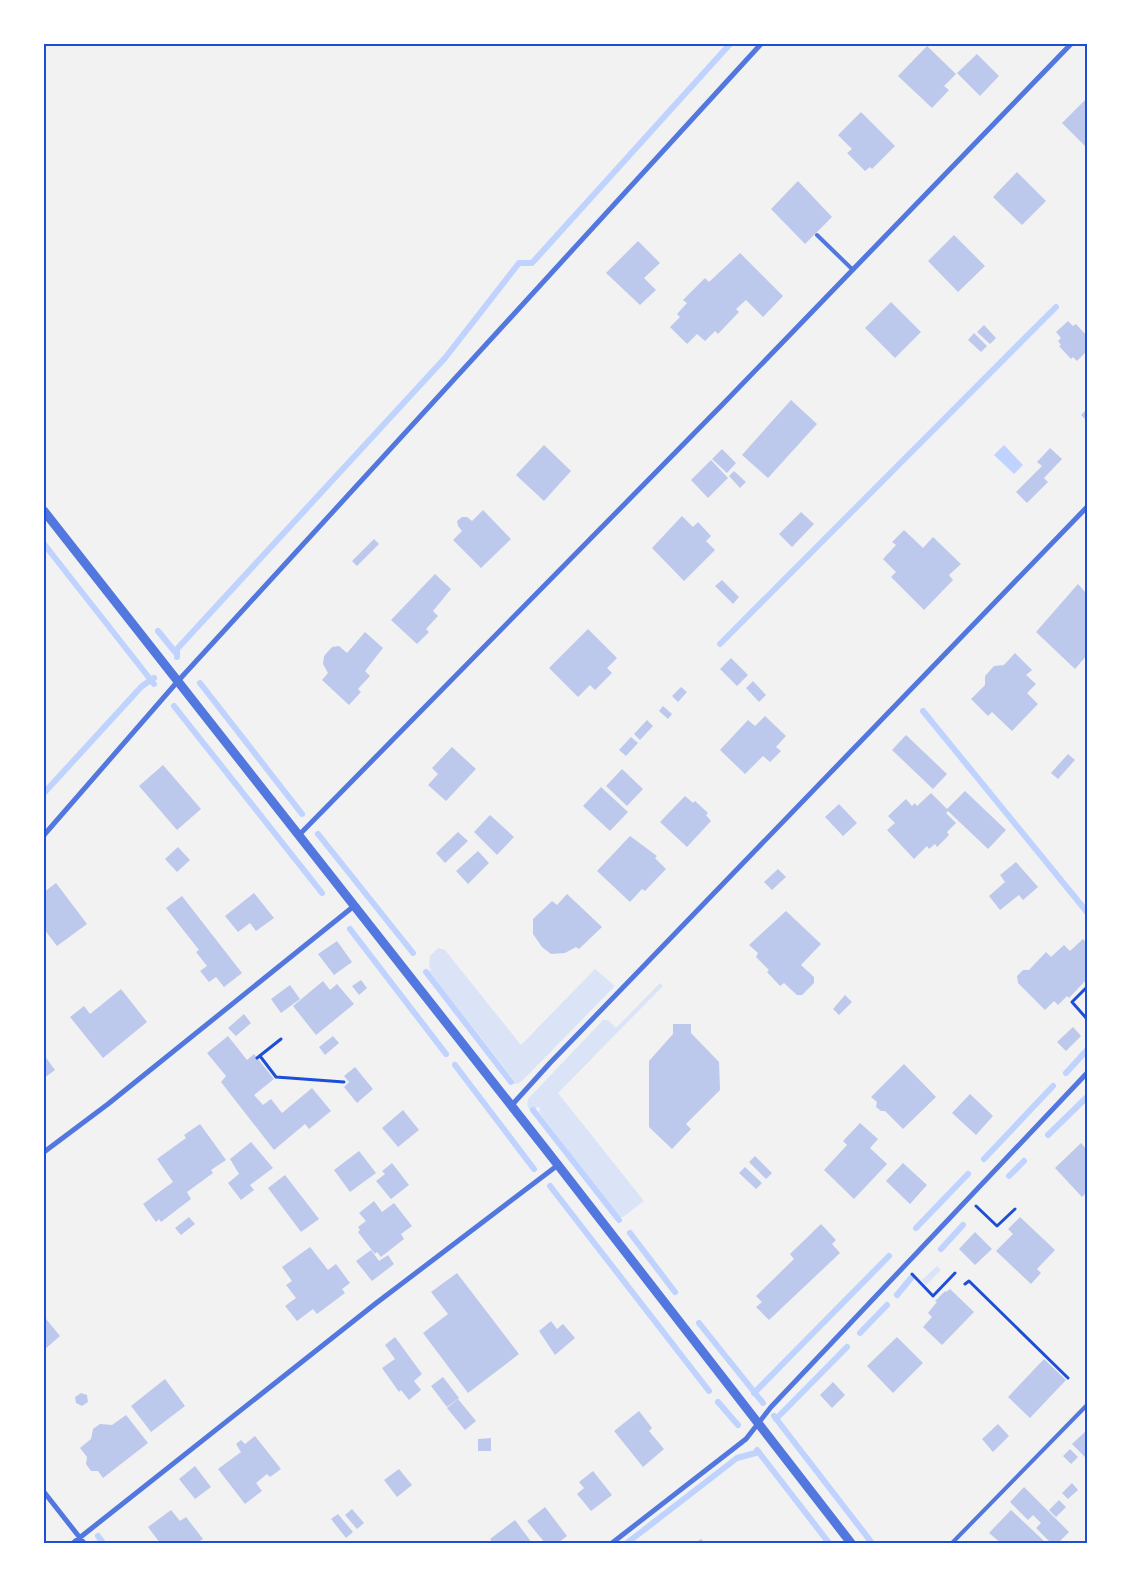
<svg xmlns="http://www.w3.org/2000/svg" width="1131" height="1587" font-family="Rubik,sans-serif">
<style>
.green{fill:#dbe4f7}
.water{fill:#bfd3fe}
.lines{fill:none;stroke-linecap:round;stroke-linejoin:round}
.stream{stroke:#bfd3fe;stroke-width:6}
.building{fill:#bdc9ec}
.path{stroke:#1d4ed8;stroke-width:3}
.service{stroke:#5277de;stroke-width:4}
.minor{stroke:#5277de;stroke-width:5}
.tertiary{stroke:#5277de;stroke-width:9}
.neatline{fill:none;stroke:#1d4ed8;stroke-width:2}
</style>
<rect width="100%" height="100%" fill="#f2f2f2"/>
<path class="green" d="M438,948L445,950L521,1045L595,969L615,986L522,1081L517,1084L510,1083L514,1080L429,971L432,969L429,968L430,956Z
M660,983L663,986L558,1093L644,1201L623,1217H619L539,1112L540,1108L537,1107L531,1112L527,1105L528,1099L603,1020H608L616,1028Z
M937,1266L941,1270L926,1285L922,1280Z"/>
<path class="water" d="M1004,445L1023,465L1014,474L994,455Z"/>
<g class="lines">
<path class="stream" d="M44,544L154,684
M158,631L176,653
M720,644L1056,307
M177,657V649L445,358L519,263H532L730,44
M200,683L302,814
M174,706L322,893
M923,711L1087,912
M44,793L142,686L154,678
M318,834L413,953
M350,929L446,1054
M426,972L511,1082
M455,1065L534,1169
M1066,1073L1087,1050
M533,1110L619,1220
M1048,1135L1087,1097
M984,1159L1053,1086
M1009,1176L1024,1161
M550,1186L709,1391
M916,1228L968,1174
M630,1233L675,1292
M941,1249L963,1225
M897,1295L911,1278
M699,1323L763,1403
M860,1333L887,1305
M754,1393L889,1256
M718,1402L738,1425
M774,1416L872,1543
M776,1419L847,1347
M757,1450L829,1543
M98,1536L103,1543
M627,1543L737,1458L759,1452"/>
</g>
<path class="building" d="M927,46L956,74L944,86L949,90L932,108L898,76Z
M977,54L999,76L980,96L957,73Z
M1087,98V148L1062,123Z
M861,112L895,146L872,169L870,167L865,171L847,153L852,149L838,135Z
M1017,172L1046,201L1022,225L993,197Z
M798,181L832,217L805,244L771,209Z
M954,235L985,266L958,292L928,261Z
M638,241L660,263L644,278L656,290L640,305L606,273Z
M740,253L783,296L763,317L746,300L736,309L739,312L718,334L715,331L705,341L697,334L687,344L670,327L680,317L677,314L687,303L683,300L705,278L709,282Z
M891,302L921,332L895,358L865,328Z
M1068,321L1073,326L1076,324L1087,336V355L1085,353L1077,361L1073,357L1071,359L1059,346L1061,345L1058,341L1061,338L1056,332Z
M984,325L996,338L990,344L977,332Z
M974,333L987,346L981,352L968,340Z
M791,400L817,424L768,478L742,455Z
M1087,409V421L1081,415Z
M544,445L571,471L544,501L516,475Z
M1050,448L1062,459L1044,478L1048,482L1027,503L1016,492L1042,466L1037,462Z
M722,449L736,463L727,473L712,459Z
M711,460L728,478L708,498L691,480Z
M734,471L746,482L740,488L729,476Z
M483,510L511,539L481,568L453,540L462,531L458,526L457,521L462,517H467L472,521Z
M801,512L814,524L792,547L779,534Z
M682,516L693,527L698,522L711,536L706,541L715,550L684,581L652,548Z
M904,530L923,548L933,537L961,564L949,575L953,580L924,610L891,577L896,572L883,559L896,545L892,542Z
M374,539L379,544L357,566L352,561Z
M435,574L451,589L433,611L438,616L426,629L429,632L417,644L391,620Z
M722,580L739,597L733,604L715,586Z
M1078,584L1087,594V655L1075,669L1036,632Z
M588,629L617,658L607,668L612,673L595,690L590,685L578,697L549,668Z
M365,632L383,648L365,671L370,676L358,689L361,692L349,705L322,680L328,673L323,664L324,656L332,647L339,646L347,653Z
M1015,653L1032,670L1026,675L1036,684L1027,693L1038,704L1012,731L992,712L988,716L971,699L985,685V676L994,666L1004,665Z
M731,658L748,675L737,686L720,669Z
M753,681L766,695L759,702L746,688Z
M681,687L687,692L678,702L672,696Z
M663,706L672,714L668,719L659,711Z
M765,716L786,736L776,747L781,751L770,762L763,756L745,774L720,750L748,720L755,726Z
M647,720L653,726L640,740L634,734Z
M906,735L947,774L933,789L892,750Z
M631,737L638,743L626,756L619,750Z
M452,747L476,769L446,801L428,785L438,774L432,768Z
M1068,754L1075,760L1058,779L1051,773Z
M163,765L201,809L177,830L139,786Z
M622,769L643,789L627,806L606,786Z
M601,787L628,812L610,831L583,806Z
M965,791L1006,830L988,849L948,811L946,813L956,823L947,832L949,835L937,847L935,844L929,849L927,846L914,859L887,830L895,823L888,816L906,799L912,806L915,803L917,806L931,793L947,809Z
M685,796L693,803L695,801L708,813L706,815L711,821L687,847L660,822Z
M839,804L857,823L843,836L825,817Z
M490,815L514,837L497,855L474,832Z
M458,832L468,841L445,863L436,853Z
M630,836L657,856L655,858L666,869L645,891L642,889L630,902L597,871Z
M178,847L190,860L177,872L165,859Z
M478,851L489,863L468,884L456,871Z
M1016,862L1038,887L1023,900L1019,895L1000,910L989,896L1005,882L1000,875Z
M778,869L786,877L772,890L764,882Z
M56,883L87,924L57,946L44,929V892Z
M254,893L274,918L256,931L250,923L238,932L225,916Z
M567,894L602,927L579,949L576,947L565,953L551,954L542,947L533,934V919L552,901L557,905Z
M182,896L242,973L224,987L216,977L209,982L200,971L207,966L196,952L199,950L166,908Z
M786,911L821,944L801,965L814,977V983L802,995H797L784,983L780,986L767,972L769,970L756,957L758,953L749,945Z
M1083,939L1087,943V979L1069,998L1067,996L1058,1005L1054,1001L1045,1010L1018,983L1017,976L1023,970H1029L1046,952L1051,957L1064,945L1070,951Z
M337,941L352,962L334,975L318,954Z
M361,980L367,988L359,995L352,986Z
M323,981L330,990L337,984L354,1004L316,1035L293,1006Z
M290,985L300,999L281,1013L271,999Z
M121,989L147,1022L103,1058L70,1017L84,1006L90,1014Z
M845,995L852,1002L839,1015L833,1009Z
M244,1014L251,1023L236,1036L228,1028Z
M673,1024H691V1033L719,1062L720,1090L686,1124L691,1129L672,1149L649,1127V1061L673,1034Z
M1073,1027L1081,1036L1066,1051L1057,1042Z
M228,1036L247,1060L254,1054L274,1079L254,1095L263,1105L271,1099L282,1113L312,1088L331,1111L309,1129L305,1124L274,1150L221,1082L226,1076L207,1053Z
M333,1036L339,1043L325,1055L319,1047Z
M44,1055L55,1070L44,1078Z
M904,1064L936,1097L903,1129L885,1111H881L876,1107L877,1102L871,1097Z
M355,1067L373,1089L357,1103L344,1087L349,1082L344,1076Z
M970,1094L993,1116L976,1135L952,1113Z
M403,1110L419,1130L398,1147L382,1128Z
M860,1123L878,1139L870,1148L887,1164L854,1199L824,1170L847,1145L843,1141Z
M200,1124L226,1160L211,1170L213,1173L187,1192L191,1199L161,1222L159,1219L156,1222L143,1204L173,1182L157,1159L186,1138L184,1135Z
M251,1142L273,1168L250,1185L254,1190L241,1200L228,1183L239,1174L230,1159Z
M1081,1143L1087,1150V1192L1082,1197L1055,1168Z
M359,1151L376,1173L350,1192L334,1170Z
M755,1156L772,1173L766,1179L749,1162Z
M392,1163L409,1185L391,1199L376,1181L385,1174L382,1171Z
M903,1163L927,1185L910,1204L886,1181Z
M745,1167L762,1183L756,1189L739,1173Z
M285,1175L319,1219L301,1232L268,1188Z
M374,1201L382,1212L394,1203L412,1226L401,1234L404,1239L381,1257L377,1252L375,1254L358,1232L360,1230L358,1227L366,1221L359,1213Z
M189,1217L195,1224L181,1235L175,1228Z
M1020,1217L1055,1250L1037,1269L1041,1273L1031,1284L996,1251L1013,1234L1008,1229Z
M821,1224L836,1240L832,1244L840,1253L769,1320L756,1307L762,1302L756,1296L794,1259L790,1254Z
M975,1232L992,1249L975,1265L959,1249Z
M310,1247L328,1270L336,1264L350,1283L342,1289L345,1293L317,1314L313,1309L297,1321L285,1306L296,1298L286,1285L292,1281L282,1267Z
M371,1250L379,1261L388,1255L394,1264L372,1281L356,1261Z
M457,1273L519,1354L468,1393L423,1333L448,1314L431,1292Z
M950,1289L974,1312L942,1345L923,1327L932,1317L928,1313L937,1302L935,1301L945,1291L946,1292Z
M46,1319L60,1336L44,1350V1320Z
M551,1321L557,1329L563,1324L575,1338L555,1355L539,1331Z
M395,1337L422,1374L414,1381L421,1390L409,1400L401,1390L399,1392L382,1368L395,1359L385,1345Z
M897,1337L923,1363L893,1393L867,1366Z
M1044,1359L1066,1380L1030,1418L1008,1397Z
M443,1377L459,1398L447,1407L431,1386Z
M165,1379L185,1406L151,1432L131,1406Z
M833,1382L845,1395L832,1408L820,1395Z
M81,1393L87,1395L88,1402L82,1406L76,1403L75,1397Z
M458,1399L476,1421L465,1430L447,1408Z
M639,1411L652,1428L649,1431L664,1449L643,1467L614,1431Z
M126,1415L148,1443L103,1478L98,1471H91L86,1464L87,1457L80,1448L91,1439L93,1429L100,1424L112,1425Z
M998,1424L1009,1436L993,1452L982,1439Z
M1087,1430V1457L1086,1458L1072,1444Z
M255,1436L281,1469L270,1477L267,1474L256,1483L262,1491L245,1504L218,1469L241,1452L236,1444L241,1440L245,1444Z
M491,1438V1451H478V1439Z
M1070,1449L1078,1457L1071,1464L1063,1456Z
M195,1466L211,1487L195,1499L179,1479Z
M399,1469L412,1485L397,1497L384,1480Z
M593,1471L612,1495L591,1511L577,1494L584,1488L579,1482Z
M1072,1483L1078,1490L1068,1499L1062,1493Z
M1024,1487L1069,1532L1058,1543H1051L1036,1528L1041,1523L1033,1515L1028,1520L1010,1502Z
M1059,1500L1066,1507L1056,1517L1049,1510Z
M545,1507L567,1536L558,1543H545L527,1521Z
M352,1509L364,1523L357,1529L345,1515Z
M171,1510L180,1521L186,1517L203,1539L197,1543H160L148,1527Z
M1011,1510L1044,1541L1042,1543H1001L989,1533Z
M338,1514L353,1532L346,1538L331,1519Z
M515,1520L532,1543H493L490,1539Z
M701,1539L705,1543H695Z"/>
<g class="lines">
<path class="path" d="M1087,987L1072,1002L1087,1019
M260,1056L276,1077L344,1082
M257,1058L281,1039
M976,1206L997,1226L1015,1209
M912,1274L933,1296L955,1273
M965,1284L969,1281L1068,1378"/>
<path class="service" d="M817,235L852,269
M952,1543L1087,1405"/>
<path class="minor" d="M44,835L178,681L761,44
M299,835L721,406L1071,44
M511,1106L550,1063L1087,507
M44,1152L108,1104L354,906
M44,1492L84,1543
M73,1543L375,1304L558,1165
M612,1543L746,1439L771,1407L1087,1073"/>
<path class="tertiary" d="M44,511L558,1165L851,1543"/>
</g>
<rect width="1131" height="1587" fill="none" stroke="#ffffff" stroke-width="90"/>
<rect x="45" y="45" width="1041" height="1497" class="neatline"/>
</svg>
